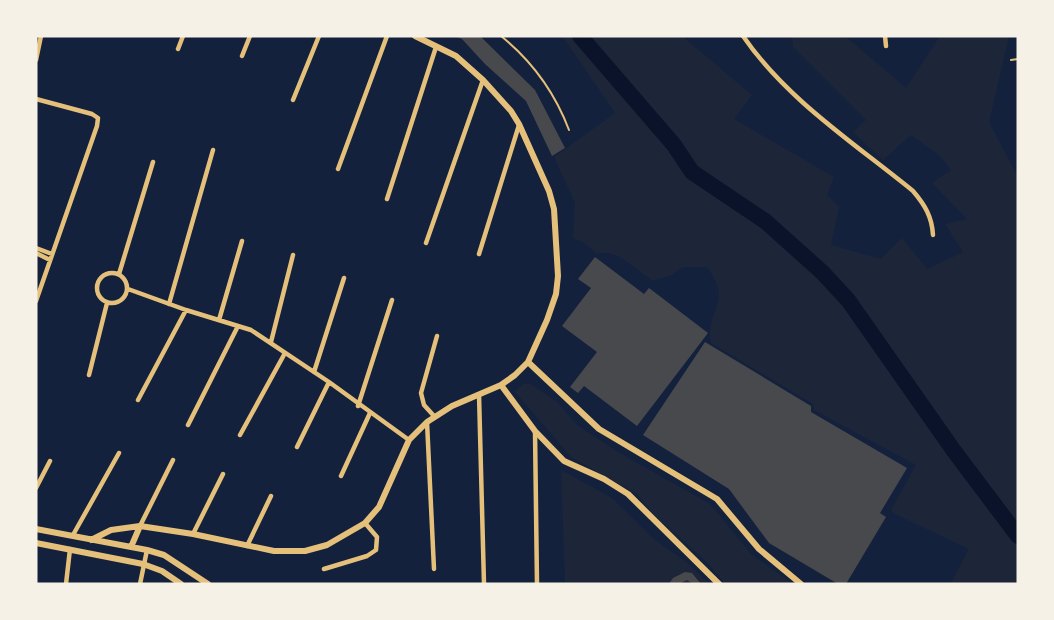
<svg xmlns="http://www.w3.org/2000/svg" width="1054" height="620" font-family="Ubuntu,sans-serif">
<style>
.green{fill:#1d2539}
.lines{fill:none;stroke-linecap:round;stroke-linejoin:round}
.river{stroke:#0b132b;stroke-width:16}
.building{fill:#48494c}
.service{stroke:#e5c07b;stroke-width:2}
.minor{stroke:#e5c07b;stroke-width:4.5}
.tertiary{stroke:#e5c07b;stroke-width:6}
</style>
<rect width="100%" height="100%" fill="#14213d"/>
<path class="green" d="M560,36H682L752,95L734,119L834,177L827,195L839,207L831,245L881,259L902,238L927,269L963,252L945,224L967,219L932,183L951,170L939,155L911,135L883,160L853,132L866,120L793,47L792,36H845L906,88L940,36H1009L989,122L1018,177V584H950L969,549L895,514L891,510L916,465L814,410L813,404L711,343C704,308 735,305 707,267H683L671,275L653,281L620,257L609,253H596L584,243L573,238L575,203L554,157L615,113L565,40Z
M529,383L557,402L577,425L618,452L710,504L751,554L793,584H725L706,561L656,517L637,494L571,457L515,392L523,384Z
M561,470L612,498L655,540L685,561L710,584H565Z"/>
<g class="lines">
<path class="river" d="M580,36L674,145L692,172L765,221L822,272L848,300L954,451L1018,536"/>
</g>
<path class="building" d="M455,36H480L535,90L565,148L552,156L526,101L485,64L462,39Z
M595,257L644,294L649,288L708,333L637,426L584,386L578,393L570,387L597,352L562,326L591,288L578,279Z
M705,342L811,406V412L907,468L880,513L886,517L846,584H838L769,543L729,489L643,435Z
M685,572L692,573L701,584H693L687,580L679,584H669L673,578Z"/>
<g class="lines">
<path class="service" d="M501,36C532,61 555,93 569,130
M1011,60L1018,59"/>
<path class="minor" d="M743,36C786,99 854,143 913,191C925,205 932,217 933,235
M885,36L886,46
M178,49L183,36
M242,56L250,36
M36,60L41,36
M36,99L92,114L98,118L97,126L36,301
M293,100L319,36
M338,169L387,36
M387,199L436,47
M426,243L483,80
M36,248L52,254
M36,253L50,260
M479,254L519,125
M97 288a15 15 0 1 1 30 0a15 15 0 1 1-30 0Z
M119,274L153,162
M128,289L186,310L251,330L329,382L409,440
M169,304L213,150
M219,320L242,241
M271,342L293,255
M314,372L344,278
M89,375L107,303
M479,394L484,584
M138,400L186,310
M358,406L392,300
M434,416L424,405L421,393L437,336
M427,422L434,569
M188,425L238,326
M535,431L537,584
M240,435L285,353
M297,447L329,382
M341,476L370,413
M36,488L50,461
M140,526L173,460
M193,534L223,474
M73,535L119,453
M247,546L271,496
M324,569L367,556L376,550L377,537L365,523
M66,584L70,549
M140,584L147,550"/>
<path class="tertiary" d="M528,362L599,429L717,499L759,549L801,584
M501,385L535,431L564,461L604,479L628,494L719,584
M36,529L147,550L164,555L208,584
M91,540L111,530L140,526L193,534L274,551H305L327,545L365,523L379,507L409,440L427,422L452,406L501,385L515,375L528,362L547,320L556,294L558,276L554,209L549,191L519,124L511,111L483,80L456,56L415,36
M36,543L143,564L162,571L181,584
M131,547L140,526"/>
</g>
<rect width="1054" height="620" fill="none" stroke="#f6f1e7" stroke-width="75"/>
</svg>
